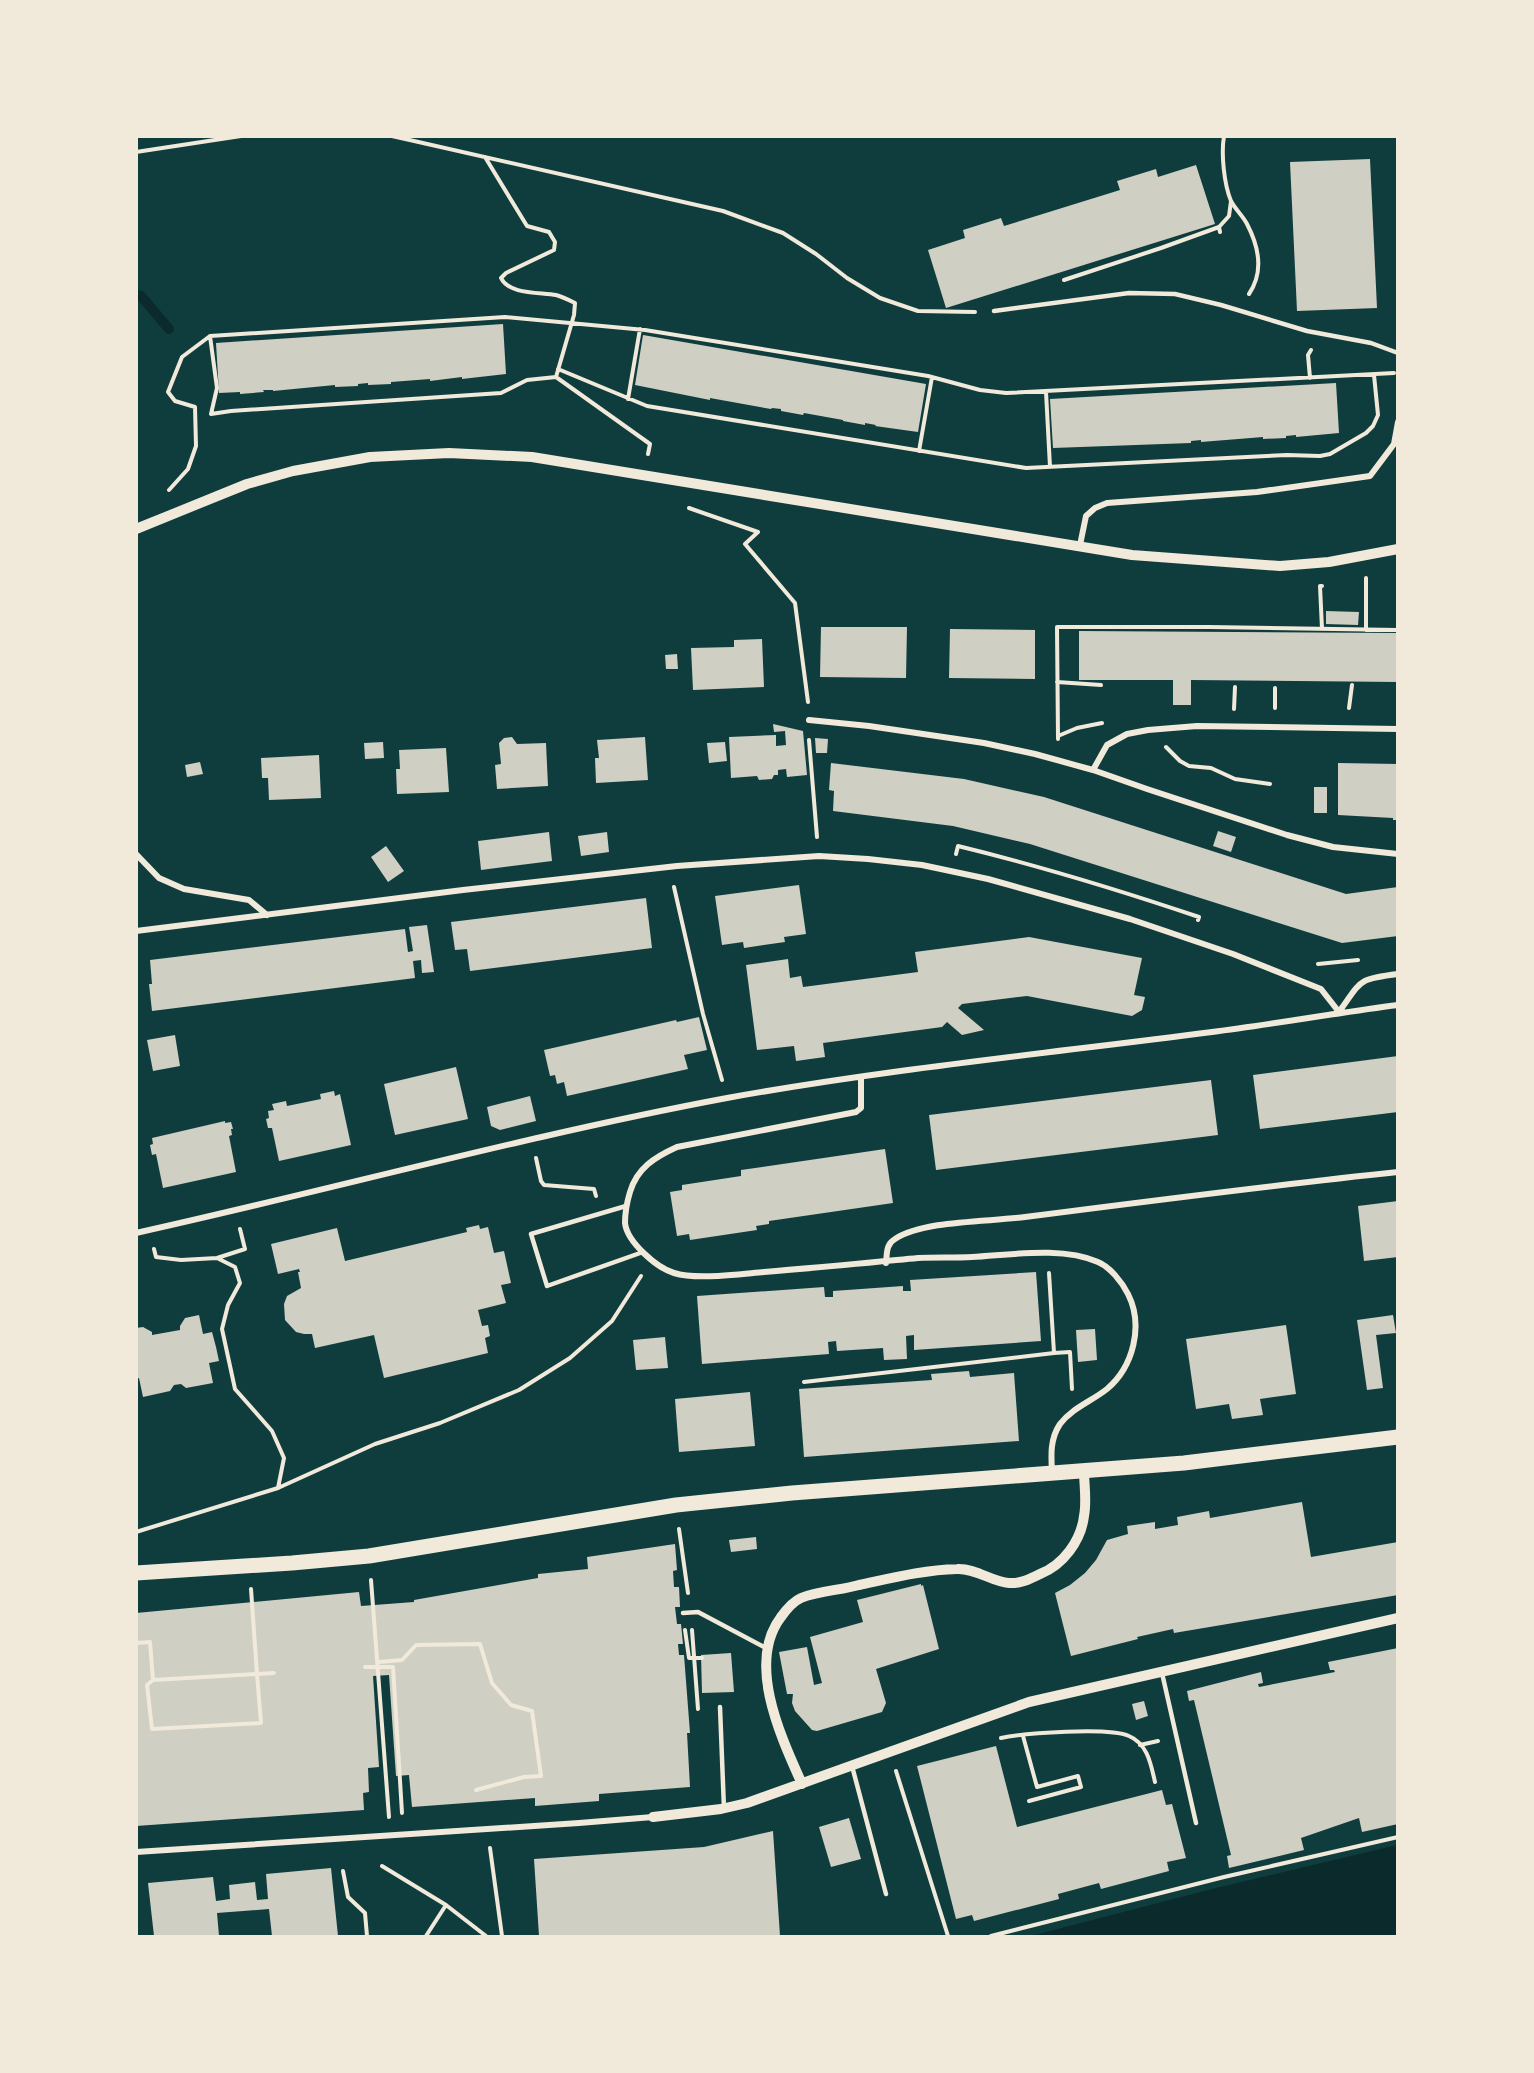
<svg xmlns="http://www.w3.org/2000/svg" width="1534" height="2073" font-family="Signika,sans-serif">
<style>
.water{fill:#0a2a2b}
.lines{fill:none;stroke-linecap:round;stroke-linejoin:round}
.stream{stroke:#0a2a2b;stroke-width:10}
.building{fill:#cfcfc3}
.path{stroke:#f1e9da;stroke-width:4}
.service{stroke:#f1e9da;stroke-width:4.5}
.minor{stroke:#f1e9da;stroke-width:6}
.tertiary{stroke:#f1e9da;stroke-width:10}
.primary{stroke:#f1e9da;stroke-width:15}
</style>
<rect width="100%" height="100%" fill="#0f3d3e"/>
<path class="water" d="M1397,1845V1936H1031L1212,1889Z"/>
<g class="lines">
<path class="stream" d="M136,295L141,296L169,329"/>
</g>
<path class="building" d="M1370,159L1377,308L1297,311L1290,162Z
M1196,165L1215,224L946,308L928,250L965,238L963,230L1001,218L1004,226L1120,190L1117,181L1156,169L1158,177Z
M503,324L506,374L462,379V377L430,381V379L391,382V384L368,385V383L358,384V386L335,387V385L273,391V390H263L264,392L240,394V392L219,393L216,343Z
M643,335L926,384L918,432L875,426L876,425L865,423V425L843,421V420L804,413L803,415L781,411V409L772,408L771,409L710,398V400L635,385Z
M1336,383L1339,433L1296,437V435L1286,436V438L1263,439V437L1201,442V440L1191,441V443L1053,448L1050,399Z
M1326,611L1359,612L1358,625L1326,624Z
M821,627H907L906,678L820,677Z
M950,629L1035,630V679L949,678Z
M1079,631L1398,633V682L1191,680V705H1173V680H1079Z
M762,639L764,687L693,690L691,648L734,647V640Z
M677,654L678,669H666L665,655Z
M773,724L803,731L807,775L787,777L786,769L778,770V775H774L772,779L759,780L757,776L731,778L729,737L776,735V746L786,745L785,731L774,732Z
M512,737L517,744L546,743L548,786L497,789L495,765L501,764L499,743L504,738Z
M645,737L648,780L596,783L595,758H599L597,740Z
M815,738L828,739L827,753H816Z
M383,742L384,758L365,759L364,743Z
M725,742L727,761L709,763L707,743Z
M446,748L449,792L397,794L396,769H400L399,750Z
M319,755L321,798L269,800L268,778H262L261,758Z
M200,762L203,774L187,777L185,765Z
M831,763L964,779L1044,797L1346,894L1398,887V936L1342,943L1030,844L953,826L833,811L834,791L829,790Z
M1338,763L1398,764V820H1393V818L1338,815Z
M1314,787H1327V813H1314Z
M1218,831L1236,837L1231,852L1213,846Z
M549,832L552,861L481,870L478,841Z
M607,832L609,852L581,856L578,836Z
M386,846L404,871L388,882L371,857Z
M799,885L806,934L784,937L785,942L744,948L743,942L722,945L715,896Z
M646,898L652,948L470,971L467,949L455,950L451,922Z
M427,925L434,972L422,973L421,960L413,961L415,978L152,1011L149,984H152L150,960L405,929L408,952L413,951L409,927Z
M1029,937L1142,958L1134,995L1145,997L1142,1010L1132,1016L1027,996L962,1004L958,1008L984,1030L962,1035L947,1022L942,1027L823,1043L825,1057L796,1061L794,1046L757,1050L746,965L788,959L790,978L801,976L803,987L918,972L915,952Z
M699,1017L707,1050L684,1055L688,1069L567,1096L564,1082L557,1084L555,1075L550,1076L544,1050L676,1020L677,1022Z
M175,1035L180,1066L153,1071L147,1040Z
M1398,1056V1112L1260,1129L1253,1075Z
M456,1067L468,1119L395,1135L384,1084Z
M1211,1080L1218,1135L936,1170L929,1115Z
M334,1091L335,1096L340,1094L351,1145L279,1161L272,1128H268L266,1119L269,1118L268,1111L274,1110L272,1104L286,1101L287,1106L321,1099L320,1094Z
M530,1096L536,1121L500,1130L491,1126L487,1107Z
M225,1121V1123L231,1122L233,1129H231L232,1135L229,1136L236,1172L163,1188L156,1154L152,1155L150,1145L153,1144L152,1138Z
M885,1149L893,1203L769,1221V1224L756,1226L757,1230L690,1240L689,1234L677,1236L670,1192L682,1190V1185L741,1176V1170Z
M1398,1201V1257L1364,1261L1358,1206Z
M479,1225L480,1229L488,1227L494,1253L504,1251L511,1283L501,1285L506,1303L478,1310L482,1326L488,1325L490,1336L485,1338L488,1353L384,1378L374,1335L315,1348L312,1334H304L296,1332L285,1320L284,1304L287,1296L301,1288L298,1272H300L299,1269L278,1274L271,1244L337,1228L345,1261L467,1232L466,1228Z
M1036,1272L1041,1341L914,1350V1335L906,1336L907,1359L884,1360L883,1348L837,1351L836,1341L828,1342L829,1354L702,1364L697,1296L824,1287L825,1297H833V1291L903,1286V1291H911L910,1280Z
M199,1315L203,1334L212,1332L216,1347L219,1361L209,1363L213,1383L186,1388L181,1384L174,1385L170,1391L143,1397L139,1378L136,1379V1328L143,1327L152,1332V1335L180,1330V1326L185,1318Z
M1393,1315L1396,1333L1376,1335L1383,1388L1367,1390L1357,1320Z
M1286,1325L1296,1394L1260,1399L1263,1415L1232,1419L1229,1404L1196,1409L1186,1339Z
M1095,1329L1097,1360L1078,1362L1076,1330Z
M665,1337L668,1368L636,1370L633,1340Z
M969,1371L970,1377L1014,1373L1019,1441L804,1457L799,1389L932,1380L931,1374Z
M750,1392L755,1446L679,1452L675,1399Z
M1302,1502L1311,1557L1398,1542V1595L1174,1633L1173,1629L1137,1637L1138,1639L1071,1656L1055,1593L1070,1585L1085,1573L1096,1560L1107,1540L1128,1534L1127,1526L1155,1522V1529L1178,1525L1177,1517L1209,1511L1210,1518Z
M756,1537L757,1549L731,1552L729,1540Z
M675,1544L677,1570L673,1571L674,1587H679L680,1607H675L677,1624H681L683,1644H678L679,1655H684L690,1733H687L690,1787L599,1794V1801L535,1806V1798L412,1807L409,1775L396,1776L389,1675L373,1676L379,1767L368,1768L369,1792L363,1793L364,1810L136,1826V1613L359,1592L361,1606L414,1602V1600L538,1578V1574L588,1569L587,1557Z
M921,1584V1586L923,1585L939,1649L876,1669L886,1703L882,1712L817,1731L812,1730L795,1711L792,1703L793,1694H787L779,1652L807,1647L814,1685L822,1683L810,1637L863,1622L857,1600Z
M1398,1648V1824L1362,1832L1359,1818L1301,1838L1304,1850L1229,1868L1227,1856L1231,1855L1194,1700L1189,1701L1187,1691L1261,1672L1263,1683L1258,1684L1259,1687L1335,1672L1334,1670H1330L1328,1662Z
M731,1653L734,1692L702,1693L701,1655Z
M1144,1701L1148,1716L1136,1720L1132,1704Z
M996,1746L1017,1827L1162,1790L1166,1805L1172,1804L1186,1858L1167,1862L1169,1871L1101,1889L1099,1883L1058,1894L1059,1899L974,1921L972,1915L956,1919L917,1766Z
M849,1818L861,1859L831,1867L819,1827Z
M773,1831L780,1936H539L534,1859L704,1847Z
M331,1868L338,1936H272L269,1909L217,1913L219,1936H154L148,1883L213,1877L216,1901L230,1899L229,1885L255,1882L257,1900L268,1899L266,1874Z"/>
<g class="lines">
<path class="path" d="M392,136L723,211L783,233L816,254L847,278L880,298L918,311L975,312
M1224,136C1221,154 1224,184 1231,201C1235,209 1243,216 1247,224C1259,247 1264,272 1249,294
M136,152L241,136
M485,157L527,226L549,232L555,242L554,250L506,273L501,278C509,295 541,292 556,295C563,297 569,300 575,303L574,315L556,377
M1219,227L1229,216L1231,201
M1064,280L1161,248L1219,227L1220,232
M210,336L217,388L211,414L231,411L501,393L527,380L556,377L650,444L648,454
M558,369L647,406L1026,468L1287,455L1320,456L1330,454L1366,433L1373,426L1378,415L1374,375
M1310,378L1308,355L1311,350
M1046,392L1050,467
M628,399L640,329
M919,451L932,377
M169,490L188,469L196,446L195,407L175,401L168,392L182,357L210,336L505,317L645,330L928,376L980,390L1006,393L1394,373
M689,508L758,532L745,544L795,603L808,702
M1322,586H1320L1322,629
M1366,630V578
M1057,682L1101,685
M1275,688V708
M1349,708L1352,685
M1234,709L1235,687
M1058,736L1077,728L1102,723
M1058,739L1057,627H1209L1398,630
M809,740L817,837
M1166,747L1180,761L1189,766L1211,768L1235,779L1270,784
M956,854L958,846C1040,866 1119,890 1199,917L1198,920
M674,887L703,1014L722,1080
M1318,964L1358,960
M536,1158L541,1181L544,1185L594,1189L596,1196
M240,1229L245,1249L217,1258L235,1267L240,1283L228,1305L222,1329L235,1389L272,1431L284,1458L278,1488
M154,1249L156,1257L181,1260L217,1258
M1054,1353L1070,1352L1072,1389
M804,1382L1054,1353L1049,1273
M679,1529L688,1593
M136,1532L278,1488L375,1444L440,1423L519,1390L570,1358L612,1321L641,1276
M371,1580L389,1817
M685,1630L689,1658H702
M692,1630L698,1709
M136,1643L150,1642L153,1680L257,1674L251,1589
M379,1662L402,1660L416,1645L480,1644L492,1683L511,1705L532,1711L541,1776L524,1777L476,1790
M365,1667H393L402,1813
M153,1680L147,1685L152,1729L261,1723L257,1674L274,1673
M1023,1736L1037,1787L1078,1776L1081,1787L1029,1801
M1001,1738C1024,1733 1109,1727 1129,1736C1148,1744 1151,1765 1155,1782
M1140,1745L1158,1741
M896,1771L948,1936
M490,1848L502,1936
M382,1866L446,1905L486,1936
M343,1871L348,1897L365,1913L367,1936
M426,1936L446,1905
M991,1936L1224,1877L1398,1837"/>
<path class="service" d="M994,311L1129,293L1175,294L1221,305L1307,331L1371,343L1398,353
M626,1206L531,1234L547,1286L643,1252
M683,1613L698,1612L766,1648
M1162,1673L1196,1823
M720,1707L724,1809
M852,1766L886,1894"/>
<path class="minor" d="M1080,545L1086,516L1095,508L1107,503L1257,492L1370,476L1394,444L1398,422
M809,720L869,726L984,743L1035,754L1093,770L1147,789L1287,835L1333,847L1398,854
M1093,770L1107,745L1127,734L1148,730L1197,726L1398,729
M136,854L159,878L184,889L249,900L267,915
M136,931L463,890L677,866L819,856L868,859L922,865L988,879L1130,919L1233,954L1321,989L1339,1012C1362,980 1357,979 1398,974
M861,1077V1108L856,1112L677,1147C655,1157 637,1168 630,1192C627,1202 625,1213 625,1223C627,1242 657,1268 674,1273C696,1280 740,1274 764,1272C816,1268 866,1263 918,1258C935,1257 954,1258 972,1257C1010,1255 1062,1246 1098,1262C1110,1267 1122,1282 1128,1294C1144,1326 1133,1367 1107,1389C1092,1401 1072,1408 1060,1424C1050,1439 1051,1455 1052,1472
M136,1233C334,1189 529,1135 727,1098C888,1069 1051,1053 1212,1032C1274,1024 1336,1013 1398,1005
M886,1263C887,1253 886,1244 895,1239C924,1220 990,1222 1025,1217C1149,1201 1273,1185 1398,1172
M136,1852L579,1823L653,1817"/>
<path class="tertiary" d="M136,529L247,484L293,471L370,457L449,453L532,457L1132,555L1280,566L1329,562L1398,549
M802,1784C781,1737 746,1663 781,1617C786,1610 794,1601 801,1598C817,1591 842,1590 859,1585C892,1578 923,1570 957,1569C976,1568 992,1582 1009,1583C1020,1584 1030,1579 1040,1574C1063,1565 1081,1541 1084,1516C1087,1501 1084,1485 1084,1470
M653,1817L721,1809L747,1803L1029,1702L1398,1618"/>
<path class="primary" d="M136,1573L292,1563L369,1556L676,1505L792,1493L1184,1463L1398,1437"/>
</g>
<rect width="1534" height="2073" fill="none" stroke="#f1e9da" stroke-width="276"/>
</svg>
